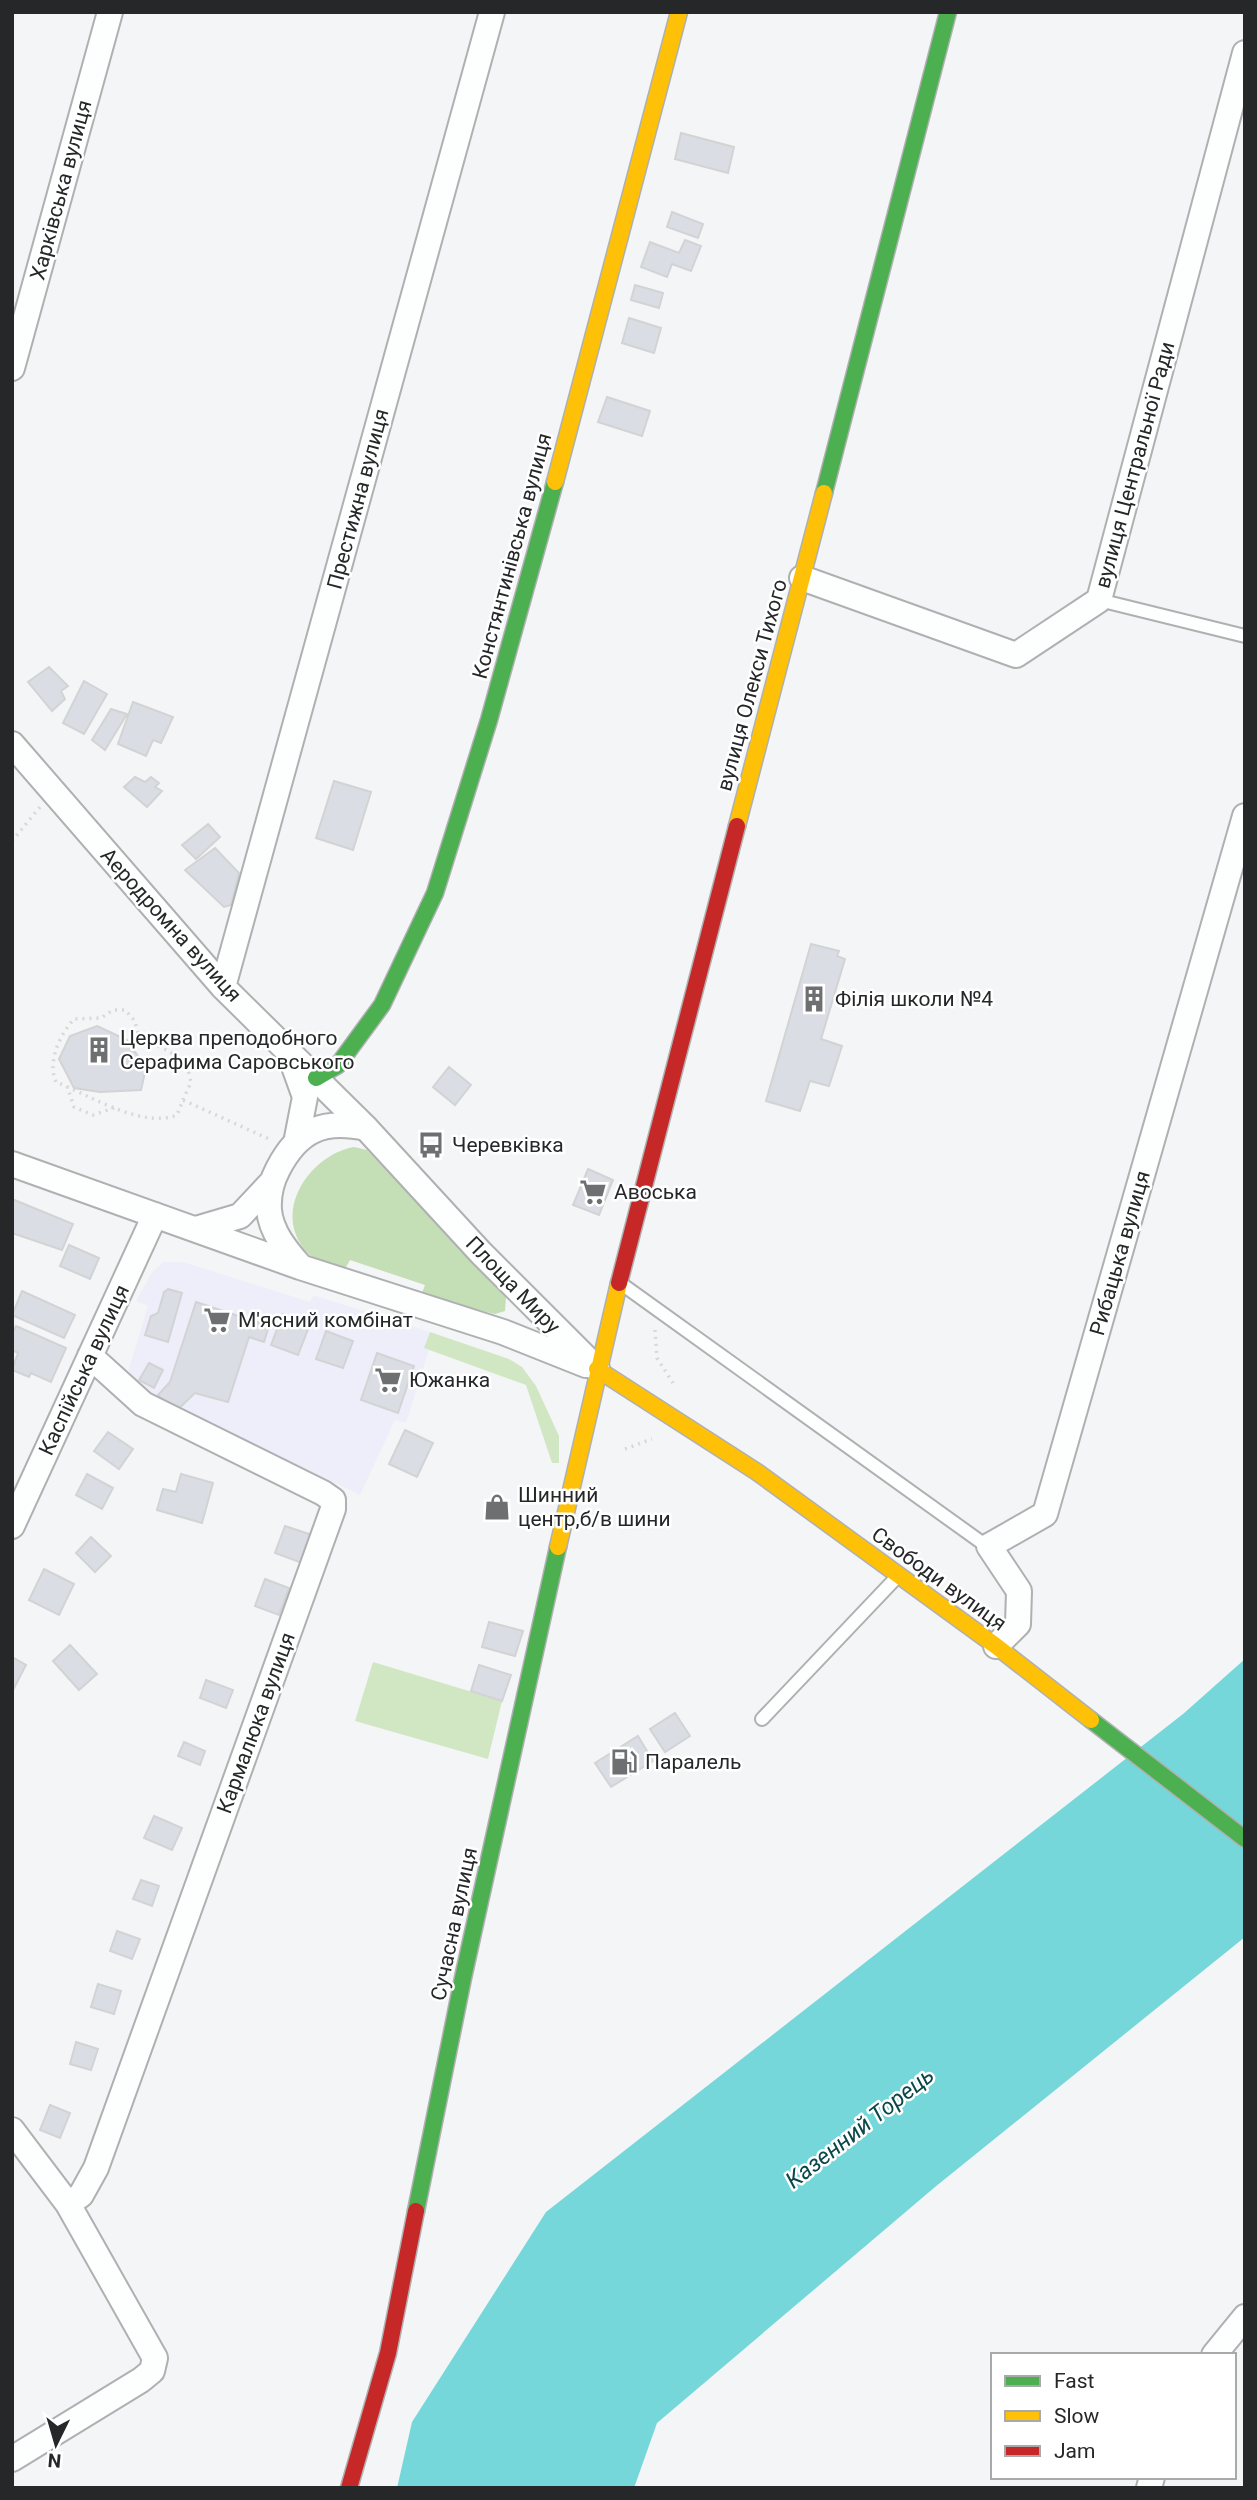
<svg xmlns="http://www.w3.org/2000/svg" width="1257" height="2500" font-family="Roboto,sans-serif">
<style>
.commercial{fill:#eeeefa}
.green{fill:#d1e7c4}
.forest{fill:#c4deb5}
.water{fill:#75d7da}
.building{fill:#dadde3;stroke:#d2d3d4;stroke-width:2}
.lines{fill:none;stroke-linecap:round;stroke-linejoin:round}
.lane-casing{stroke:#afb0b1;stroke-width:16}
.street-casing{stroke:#afb0b1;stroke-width:28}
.fast-casing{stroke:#afb0b1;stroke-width:19}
.slow-casing{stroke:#afb0b1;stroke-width:19}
.jam-casing{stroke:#afb0b1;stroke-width:19}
.path{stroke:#d7d8d8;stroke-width:3.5;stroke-dasharray:2 5;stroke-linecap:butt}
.lane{stroke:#fdfefe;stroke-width:12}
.street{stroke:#fdfefe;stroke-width:24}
.fast{stroke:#4caf50;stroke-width:16}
.slow{stroke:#ffc107;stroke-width:16}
.jam{stroke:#c62828;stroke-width:16}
.labels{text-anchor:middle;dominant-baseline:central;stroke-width:5;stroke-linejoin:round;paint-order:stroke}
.street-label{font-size:21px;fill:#262728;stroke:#fff}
.poi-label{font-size:21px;fill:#262728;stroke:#fff;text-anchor:start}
.water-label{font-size:23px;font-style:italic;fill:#0a4749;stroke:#fff}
</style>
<rect width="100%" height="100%" fill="#f4f5f6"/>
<path class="commercial" d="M164,1262H183L310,1302L313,1295L430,1332L425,1348L429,1350L406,1423L395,1420L360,1495L125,1382L148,1306L136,1301L152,1272Z"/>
<path class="green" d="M430,1332L509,1359L522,1367L536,1386L559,1436V1463H552L526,1385L424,1348Z
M373,1662L502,1701L488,1759L355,1721Z"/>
<path class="forest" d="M354,1147L367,1150L506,1297L505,1311L495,1314L421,1296L425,1285L350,1260L343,1272C328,1267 311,1260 302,1246C274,1206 313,1154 354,1147Z"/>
<path class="water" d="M1245,1659V1937L935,2187L657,2423L634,2488H397L412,2422L546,2212L1183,1714Z"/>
<path class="building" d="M681,133L734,147L728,173L675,159Z
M672,212L703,224L698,238L667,227Z
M685,240L701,246L691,271L672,264L667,277L641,267L650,242L679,253Z
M635,285L663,293L659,308L631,300Z
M629,318L661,328L654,353L622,343Z
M607,397L650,411L642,436L598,422Z
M49,667L68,686L61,691L65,699L52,711L28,682Z
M84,681L107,694L84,734L63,723Z
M133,702L173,717L161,743L153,740L146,756L118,744Z
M111,709L127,714L105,750L92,740Z
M135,777L145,782L151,777L159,783L155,787L162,791L147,807L124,787Z
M334,781L371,792L353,850L316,838Z
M208,824L220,837L196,859L182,845Z
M215,848L239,873L231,905L224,907L185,870Z
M811,944L839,951L837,956L845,959L821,1039L842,1046L829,1086L810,1081L800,1111L766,1101Z
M97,1026L127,1040L146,1068L141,1090L100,1092L74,1088L59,1059L70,1036Z
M449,1067L471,1085L455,1105L433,1087Z
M588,1169L613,1180L599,1215L573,1205Z
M12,1199L73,1224L62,1250L12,1233Z
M69,1245L99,1258L90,1279L60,1266Z
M168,1289L182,1293L168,1342L145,1335L151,1316L158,1313L164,1292Z
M22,1291L75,1315L64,1338L12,1315Z
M196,1302L269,1326L264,1342L249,1337L228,1402L195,1393L175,1412L158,1395L170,1382Z
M283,1314L310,1324L298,1355L271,1345Z
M16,1326L66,1348L51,1382L31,1373L29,1377L12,1370L18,1353L12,1350V1334Z
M326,1331L353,1341L343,1368L316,1359Z
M377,1353L414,1366L398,1413L361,1400Z
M149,1363L163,1370L154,1388L139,1380Z
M405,1430L433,1443L417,1477L389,1464Z
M108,1432L133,1449L119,1469L94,1451Z
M87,1474L113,1488L102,1509L76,1495Z
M181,1474L213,1483L202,1523L157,1510L163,1489L176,1492Z
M285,1526L312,1535L302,1563L275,1553Z
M91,1537L111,1556L95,1572L76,1553Z
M44,1569L74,1584L59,1615L29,1600Z
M265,1579L289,1588L279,1615L255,1606Z
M489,1622L523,1631L515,1656L482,1647Z
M70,1645L97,1674L79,1690L53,1661Z
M12,1657L26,1665L12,1692Z
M479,1665L511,1675L502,1701L471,1691Z
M206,1680L233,1690L226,1708L200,1698Z
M675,1713L690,1736L665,1752L650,1729Z
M638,1736L653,1761L611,1787L595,1763Z
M184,1742L205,1751L200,1765L178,1756Z
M154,1816L182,1828L172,1850L144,1838Z
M141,1880L159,1886L152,1906L133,1899Z
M117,1931L140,1939L132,1959L110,1951Z
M98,1984L121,1991L114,2014L91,2007Z
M76,2042L98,2049L91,2070L70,2064Z
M50,2105L70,2113L60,2138L40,2130Z"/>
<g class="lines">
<g class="lane-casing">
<path id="lane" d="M1099,600L1245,636
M623,1285L992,1550
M762,1719L896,1578"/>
</g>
<g class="street-casing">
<path id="street" d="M12,368L110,12
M802,578L1016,655L1099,600L1245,53
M12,744L223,987L366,1128L481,1253L597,1369
M223,987L492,12
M291,1058L305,1097L297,1138
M12,1164L300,1267L503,1332L586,1365
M196,1229L240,1216L270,1184
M300,1266C286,1250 271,1232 269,1210C268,1195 271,1182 278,1169C298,1130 323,1119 366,1128
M12,1526L155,1215
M996,1646L1018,1624L1019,1591L989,1546L1045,1514L1245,816
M12,2130L68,2204L155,2358L152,2371L141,2380L12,2459
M68,2204L81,2195L96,2168L333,1509V1500L323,1493L143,1404L90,1356
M1214,2355L1245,2317
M1149,2488L1152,2477"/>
</g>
<g class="fast-casing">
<path id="fast" d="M824,493L948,12
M316,1078L338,1065L382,1005L435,893L489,720L555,482
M1091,1720L1245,1839
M416,2211L463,1978L558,1547"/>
</g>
<g class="slow-casing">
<path id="slow" d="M555,482L679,12
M737,826L824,493
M597,1369L757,1472L996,1646L1091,1720
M558,1547L619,1283"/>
</g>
<g class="jam-casing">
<path id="jam" d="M619,1283L737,826
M349,2488L388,2353L416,2211"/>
</g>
<path class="path" d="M12,841L40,807
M67,1086L74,1107L93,1115L117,1107
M183,1100L191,1082L187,1065L169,1051L139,1038L135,1021L125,1010H113L101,1018L74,1019C60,1035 47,1061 56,1082C89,1095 142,1129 177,1115L183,1100L269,1139
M655,1330L657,1358L673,1383
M625,1449L652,1439"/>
<use href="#lane" class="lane"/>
<use href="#street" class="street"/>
<use href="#fast" class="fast"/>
<use href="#slow" class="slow"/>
<use href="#jam" class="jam"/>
</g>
<defs>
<g id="building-bare" transform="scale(2.1)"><path d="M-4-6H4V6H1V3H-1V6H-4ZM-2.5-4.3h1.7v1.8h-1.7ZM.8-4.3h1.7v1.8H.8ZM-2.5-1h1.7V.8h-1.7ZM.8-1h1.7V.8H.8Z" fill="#6e6f70" stroke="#fff" stroke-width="2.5" paint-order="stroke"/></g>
<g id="bus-bare" transform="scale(2.1)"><path d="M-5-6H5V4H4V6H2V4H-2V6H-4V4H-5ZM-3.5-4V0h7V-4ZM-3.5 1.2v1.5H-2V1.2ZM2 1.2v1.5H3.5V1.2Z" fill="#6e6f70" stroke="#fff" stroke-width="2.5" paint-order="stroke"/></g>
<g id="supermarket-bare" transform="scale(2.1)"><path d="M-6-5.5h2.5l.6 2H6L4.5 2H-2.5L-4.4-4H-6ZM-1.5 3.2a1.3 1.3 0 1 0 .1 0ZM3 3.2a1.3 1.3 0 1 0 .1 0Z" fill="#6e6f70" stroke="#fff" stroke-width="2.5" paint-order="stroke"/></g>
<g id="shop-bare" transform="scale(2.1)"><path d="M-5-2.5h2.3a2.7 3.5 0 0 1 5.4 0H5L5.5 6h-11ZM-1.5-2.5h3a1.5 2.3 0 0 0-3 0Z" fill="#6e6f70" stroke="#fff" stroke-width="2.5" paint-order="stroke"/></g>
<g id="fuel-bare" transform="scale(2.1)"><path d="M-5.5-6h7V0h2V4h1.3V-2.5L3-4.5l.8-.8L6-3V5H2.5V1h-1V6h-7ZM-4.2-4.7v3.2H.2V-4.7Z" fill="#6e6f70" stroke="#fff" stroke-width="2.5" paint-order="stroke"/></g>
</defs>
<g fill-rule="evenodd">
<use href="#building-bare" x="814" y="999"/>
<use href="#building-bare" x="99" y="1050"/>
<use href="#bus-bare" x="431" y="1145"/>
<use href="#supermarket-bare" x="593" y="1192"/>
<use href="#supermarket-bare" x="217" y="1320"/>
<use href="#supermarket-bare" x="388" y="1380"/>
<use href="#shop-bare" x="497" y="1507"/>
<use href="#fuel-bare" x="624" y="1762"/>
</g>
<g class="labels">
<g class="street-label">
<text transform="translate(61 190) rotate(-75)">Харківська вулиця</text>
<text transform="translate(1135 465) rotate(-75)">вулиця Центральної Ради</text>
<text transform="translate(358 499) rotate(-75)">Престижна вулиця</text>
<text transform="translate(512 556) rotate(-75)">Констянтинівська вулиця</text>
<text transform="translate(752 685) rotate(-75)">вулиця Олекси Тихого</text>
<text transform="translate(171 925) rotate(48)">Аеродромна вулиця</text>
<text transform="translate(1120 1253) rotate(-74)">Рибацька вулиця</text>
<text transform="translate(513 1285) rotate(46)">Площа Миру</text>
<text transform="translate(84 1370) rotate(-65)">Каспійська вулиця</text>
<text transform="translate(939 1579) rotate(36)">Свободи вулиця</text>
<text transform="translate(256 1723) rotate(-70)">Кармалюка вулиця</text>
<text transform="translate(454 1924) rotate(-78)">Сучасна вулиця</text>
</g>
<g class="poi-label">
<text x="835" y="999">Філія школи №4</text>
<text x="120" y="1038">Церква преподобного<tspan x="120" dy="24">Серафима Саровського</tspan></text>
<text x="452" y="1145">Черевківка</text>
<text x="614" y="1192">Авоська</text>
<text x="238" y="1320">М'ясний комбінат</text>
<text x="409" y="1380">Южанка</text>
<text x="518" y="1495">Шинний<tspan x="518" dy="24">центр,б/в шини</tspan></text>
<text x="645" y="1762">Паралель</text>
</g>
<g class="water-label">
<text transform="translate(860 2128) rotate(-38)">Казенний Торець</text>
</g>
</g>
<rect width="1257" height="2500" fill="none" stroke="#262728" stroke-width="28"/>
<rect x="991" y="2353" width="245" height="126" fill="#ffffff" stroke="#a8a9a9" stroke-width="2"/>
<rect x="1005" y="2376" width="35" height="10" fill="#4caf50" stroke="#a8a9a9" stroke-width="2"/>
<text x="1054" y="2388" font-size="21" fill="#262728">Fast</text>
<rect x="1005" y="2411" width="35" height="10" fill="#ffc107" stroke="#a8a9a9" stroke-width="2"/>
<text x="1054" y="2423" font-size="21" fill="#262728">Slow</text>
<rect x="1005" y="2446" width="35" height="10" fill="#c62828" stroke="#a8a9a9" stroke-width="2"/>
<text x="1054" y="2458" font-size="21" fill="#262728">Jam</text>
<g transform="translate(56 2444) rotate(185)" stroke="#ffffff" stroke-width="5" paint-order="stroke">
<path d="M0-5L12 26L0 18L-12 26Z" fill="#262728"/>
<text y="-10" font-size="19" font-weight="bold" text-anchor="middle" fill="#262728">N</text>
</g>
</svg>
